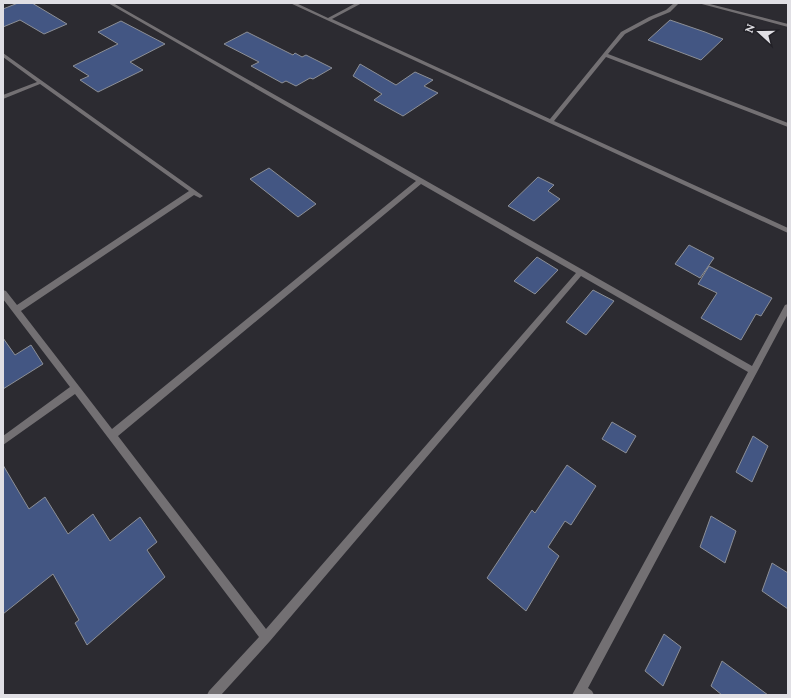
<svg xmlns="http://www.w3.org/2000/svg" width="791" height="698" font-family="Lora,serif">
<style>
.building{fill:#435683;stroke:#8c8f96}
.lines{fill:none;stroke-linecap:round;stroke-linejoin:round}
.street{fill:#737073;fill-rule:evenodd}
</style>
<rect width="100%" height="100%" fill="#2c2b31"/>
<path class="building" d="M18,3H32L67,24L44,34L20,20L3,27V9Z
M670,20L705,32L723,39L701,60L648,40Z
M121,21L165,44L130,62L143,70L98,92L80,80L89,76L73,66L118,44L98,32Z
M247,32L293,55L295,53L302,57L306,55L332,68L313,79L310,78L296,86L286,81L282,83L251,66L259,62L224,44Z
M360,64L396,85L415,72L433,80L424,86L438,93L403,116L374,100L382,94L353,76Z
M269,168L316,204L298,217L250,179Z
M538,177L554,185L548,191L560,199L534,221L508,206Z
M689,245L714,258L700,278L675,264Z
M537,257L558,270L535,294L514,281Z
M709,266L772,298L761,316L756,314L741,340L701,318L717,293L698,284Z
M593,290L614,301L586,335L566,322Z
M3,338L15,355L31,345L43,364L3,389Z
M612,422L636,436L626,453L602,439Z
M753,436L768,446L752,482L736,472Z
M3,465L29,509L45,497L68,534L93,514L110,541L140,517L157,542L147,550L165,577L87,645L75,623L79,620L53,574L3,614Z
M567,465L596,486L571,525L565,521L548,547L559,556L526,611L487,578L532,510L535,513Z
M711,516L736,531L725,563L700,547Z
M772,563L788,573V609L762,591Z
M664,634L681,647L663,686L645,671Z
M722,661L768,695H722L711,686Z"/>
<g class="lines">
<path class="street" d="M108,3H113L752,366L785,305L788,304V314L588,688L592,691L594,695H572L748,372L581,276L270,641L221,695H207L209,691L259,637L75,394L3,445V436L70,387L3,299V290L6,291L17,305L189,191L40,84L3,99V95L37,82L3,57V53L203,196L200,198L194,195L21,311L112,429L416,181ZM421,184L576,273L266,629L118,436Z
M290,3H296L328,18L356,3H362L332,19L550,119L621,32L649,17L666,10L674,3H679L670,12L653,19L625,34L608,54L788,123V127L606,57L554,121L788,228V233Z
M698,3H706L788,24V27Z"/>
</g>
<rect width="791" height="698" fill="none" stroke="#e0dfe4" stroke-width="8"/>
<g transform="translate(759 32) rotate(291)" stroke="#222127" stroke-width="3" paint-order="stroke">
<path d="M0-3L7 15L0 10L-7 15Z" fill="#e0dfe4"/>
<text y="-6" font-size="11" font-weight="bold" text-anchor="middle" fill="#e0dfe4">N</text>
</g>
</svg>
